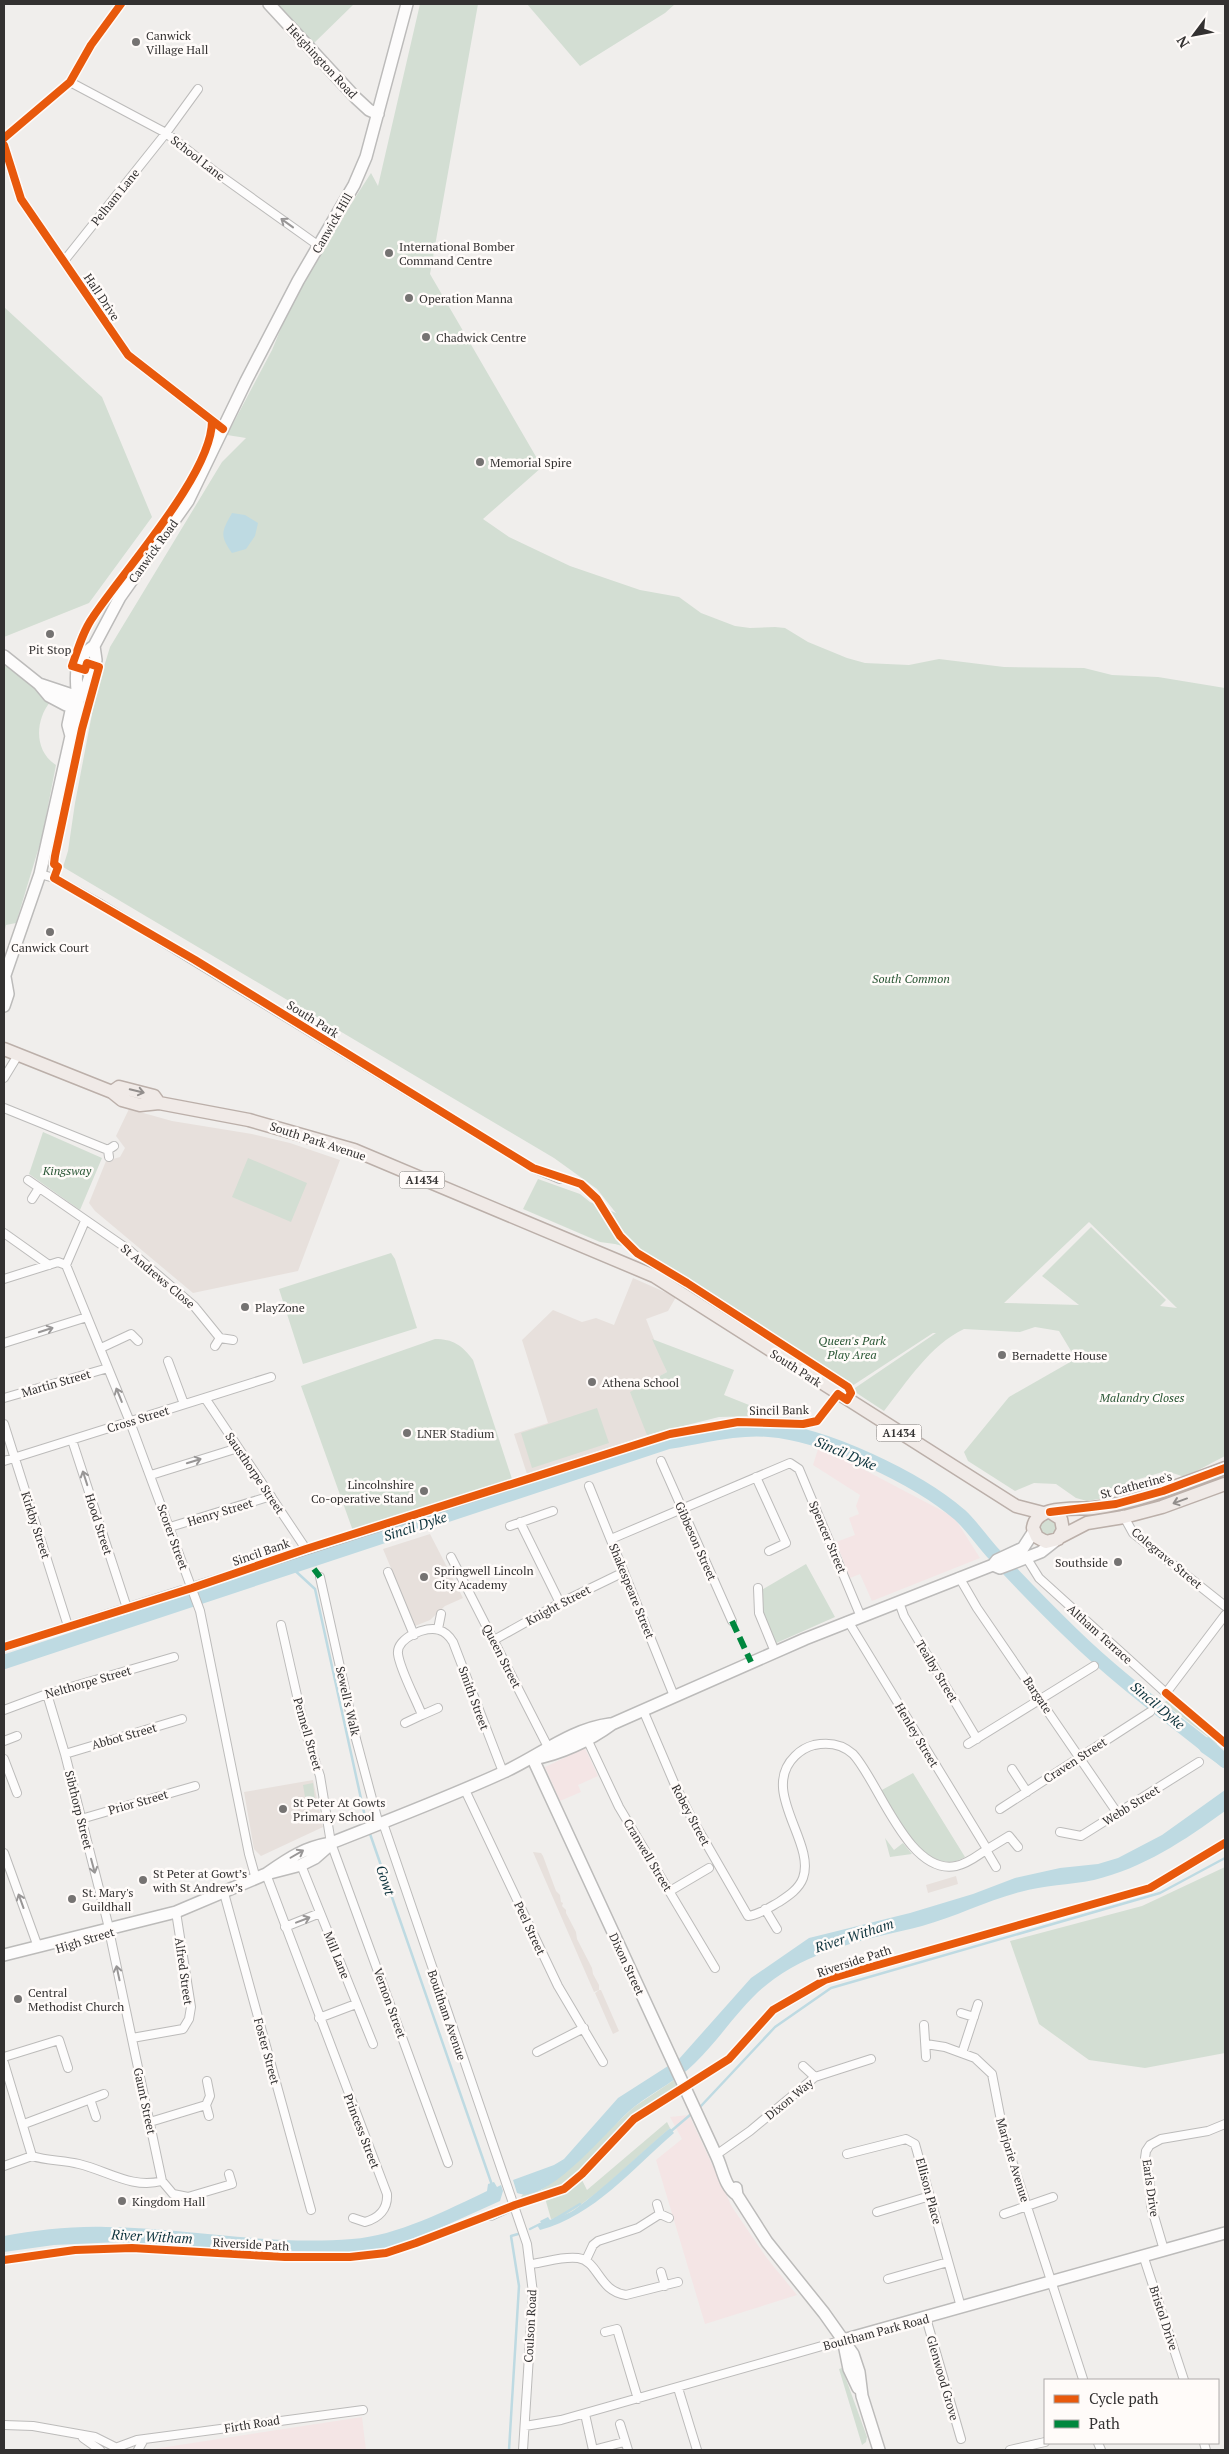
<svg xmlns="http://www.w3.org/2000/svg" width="1229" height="2454" font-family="'PT Serif',serif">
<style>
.commercial{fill:#f4e5e5}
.built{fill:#e7e0dc}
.green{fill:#d3ded3;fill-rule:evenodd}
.water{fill:#bedae2}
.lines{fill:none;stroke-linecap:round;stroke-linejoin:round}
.stream{stroke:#bedae2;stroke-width:2.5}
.river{stroke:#bedae2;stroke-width:14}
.street-casing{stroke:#bcbbba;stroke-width:10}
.secondary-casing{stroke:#bcbbba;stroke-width:14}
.primary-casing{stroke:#bbafa9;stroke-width:15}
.street{stroke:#fdfcfc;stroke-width:8}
.secondary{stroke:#fdfcfc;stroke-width:11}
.primary{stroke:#f0eae7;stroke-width:12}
.quiet{stroke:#00873e;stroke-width:6;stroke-dasharray:12 6;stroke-linecap:butt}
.cycleway-casing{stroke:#fffbf9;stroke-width:11}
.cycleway{stroke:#e8590c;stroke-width:8}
.oneway{stroke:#989696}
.oneway2{stroke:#928e8c}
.poi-dot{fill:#757372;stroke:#fffbf9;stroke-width:2}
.labels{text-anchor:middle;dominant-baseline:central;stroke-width:5;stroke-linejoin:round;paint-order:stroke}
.shield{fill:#fffbf9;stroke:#706e6d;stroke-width:1}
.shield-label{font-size:11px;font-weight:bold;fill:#333131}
.poi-label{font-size:12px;fill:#333131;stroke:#fffbf9;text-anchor:start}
.street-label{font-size:12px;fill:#333131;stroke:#fffbf9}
.park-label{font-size:12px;font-style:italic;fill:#295634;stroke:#fffbf9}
.water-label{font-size:14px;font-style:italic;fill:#0d333d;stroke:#fffbf9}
</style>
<rect width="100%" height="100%" fill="#f0eeec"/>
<path class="commercial" d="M819,1446L954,1517L980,1558L872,1601L860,1574L850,1578L836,1542L855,1535L849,1518L859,1514L856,1506L860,1495L813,1465Z
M585,1748L598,1776L578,1785L581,1792L560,1801L545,1767Z
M689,2115L732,2207L766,2257L797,2295L705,2324L656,2160L682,2139L670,2117Z
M362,2417L366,2450H147Z"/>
<path class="built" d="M129,1109L172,1121L252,1134L290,1143L340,1160L298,1271L193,1293L95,1211L89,1203L106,1161L120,1157L125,1148L116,1136Z
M633,1278L676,1297L668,1311L646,1319L667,1372L632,1392L651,1434L527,1474L514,1434L548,1423L522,1340L553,1310L582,1322L596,1318L614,1325Z
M430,1534L463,1598L445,1606L430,1620L415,1626L383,1549Z
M313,1780L323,1827L261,1856L254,1849L244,1792Z
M533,1852L541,1853L543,1856L556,1891L560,1895L561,1902L563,1903L562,1906L566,1910V1913L576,1932L577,1939L592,1968L593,1974L599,1985V1990H601L619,2031L613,2034L595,1993L599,1990L594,1992Z
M956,1876L958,1884L928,1893L926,1885Z"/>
<path class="green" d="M272,4H354L311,46Z
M420,4H478L430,274L542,467L483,519L509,537L570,566L640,590L679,597L701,613L735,626L750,628L775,627L785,628L808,642L847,658L865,663L909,665L939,659L1004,667L1084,668L1112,675L1158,677L1225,688V1456L1185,1477L1166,1471L1129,1482L1116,1496L1087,1501L1076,1498L1056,1484L1034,1483L1015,1491L968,1461L964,1452L1009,1397L1072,1361L1074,1356L1059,1331L1035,1327L1020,1332L964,1329C930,1345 907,1382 884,1411L852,1390L936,1333H933L852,1386L734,1308L644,1252L615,1244L600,1242L523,1209L538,1179L580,1194L590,1202L616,1213L597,1189L554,1158L63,867L68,851L75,803L96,693L110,647L222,462L246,438L227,435L272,350L299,285L371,173L378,186ZM1089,1222L1177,1308L1160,1306L1166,1300L1091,1227L1042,1276L1079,1305L1004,1303Z
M527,4H675L665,13L580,66Z
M4,307L102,397L152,517L89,603L4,637Z
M4,662L50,702C35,721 34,751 56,765L42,837L16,923L6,925L4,934Z
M43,1132L102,1158L80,1210L29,1174Z
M248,1158L307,1183L291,1222L232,1197Z
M391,1253L395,1259L417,1328L303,1364L279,1289Z
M435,1339C453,1339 462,1345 473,1360L512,1479L353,1531L301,1386Z
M652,1339L734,1370L724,1395L759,1409L757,1416L719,1417L647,1435L630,1392L667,1372Z
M597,1408L609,1443L532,1468L521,1433Z
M1225,1476V1479L1128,1512L1127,1508L1168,1497Z
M1040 1527a9 9 0 1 1 18 0a9 9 0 1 1-18 0Z
M806,1564L835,1617L774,1644L765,1622L760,1591Z
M1167,1700L1219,1740L1217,1744L1164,1703Z
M913,1773L965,1857C928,1880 895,1816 880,1791Z
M313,1783L316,1808L307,1809L303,1785Z
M885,1838L894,1850L903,1843L912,1854L890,1857Z
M1225,1867V2053L1145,2068L1089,2060L1039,2024L1010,1941L1142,1906Z
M674,2080L677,2088L668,2093L671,2099L664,2104L662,2101C644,2113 629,2125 615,2141C603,2154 596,2168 581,2178L587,2190L667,2122L670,2128L603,2188L575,2209L560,2218L551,2219L545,2198L522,2205L521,2197L523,2194L541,2190L554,2181L634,2107Z
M842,2368L867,2437L866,2442L862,2445L839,2369Z"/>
<path class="water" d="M232,513L245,515L258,523L255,536L246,549L232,553C219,535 222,531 232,513Z
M1209,1737L1225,1752L1224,1768L1201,1752L1193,1740Z
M1225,1790V1811C1184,1841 1143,1868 1094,1880C1069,1885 1044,1885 1020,1892C986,1901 955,1917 922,1926C870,1939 819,1947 774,1979C742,2002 723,2036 695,2063C677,2081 654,2091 634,2107C611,2125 548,2206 517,2193L513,2180L554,2165L564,2159L618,2098L679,2059L751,1978L809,1938L910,1913L973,1894L1015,1878L1060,1868L1098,1864L1118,1858L1162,1835Z
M670,2128L674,2133C633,2168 594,2216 540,2230L537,2225L541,2223L540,2221L548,2217L550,2220C557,2216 565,2216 574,2210C608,2185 638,2155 670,2128Z
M494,2182L497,2187L501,2185L503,2191L500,2201L398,2247L349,2252L245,2250L119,2242L54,2245L4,2252V2236C36,2230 73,2226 106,2227C188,2228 269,2246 352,2239C397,2236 447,2210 487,2191L488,2184Z"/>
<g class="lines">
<path class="stream" d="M290,1566L315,1589L367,1826
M369,1831L492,2185
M701,2106L775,2027L831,1988L1160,1893L1225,1858
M670,2132L690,2115
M555,2219L580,2204
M530,2229L540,2224
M509,2450L519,2286L511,2236L518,2234"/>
<path class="river" d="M4,1662L668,1442C701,1437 736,1427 769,1430C825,1434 917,1478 960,1515C972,1526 981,1540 992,1552C1018,1580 1044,1607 1071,1633C1119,1680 1173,1719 1225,1761"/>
<g class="street-casing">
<path id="street" d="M70,82L166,133L214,171L319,246
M4,138L70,82L91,45L121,4
M4,145L21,199L128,355L223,429
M64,261L166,133L198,89
M40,874L54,878L99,903L533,1168L560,1179
M4,1078L18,1055
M4,1108L108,1150
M109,1157L108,1150L114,1146
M28,1180L129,1250L194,1306L220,1338L233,1340
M32,1199L39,1188
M4,1233L49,1265
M66,1265L130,1422L200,1611L249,1854L256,1879
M66,1265L85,1221
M4,1279L58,1262L66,1265
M4,1343L87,1317
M215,1346L220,1338
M101,1348L131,1334L138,1341
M168,1361L184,1404
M4,1398L108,1368
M205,1398L306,1549
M738,1422L803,1424L817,1421L838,1394
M4,1424L68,1626
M72,1440L127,1608
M4,1461L271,1377
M661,1461L732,1621
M151,1475L238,1448
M756,1477L786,1543L769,1551
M589,1486L674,1696
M1123,1515L1133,1533L1225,1606
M520,1522L560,1603
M510,1526L553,1511
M170,1527L271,1496
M611,1539L790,1463L799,1469L861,1617
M451,1557L550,1751
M1026,1557L1039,1578L1166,1693L1225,1615
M388,1572L414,1635
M320,1577L356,1739L379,1825
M959,1577L977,1608L1118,1814
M758,1588L759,1613L775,1652
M899,1602L904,1616L977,1739
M848,1621L987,1849
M281,1625L305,1731L320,1776L331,1843L448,2163
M438,1629L441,1614
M494,1640L560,1603L624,1572
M4,1647L526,1480
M47,1694L65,1754L109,1928
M4,1710L47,1694L174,1657
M643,1710L675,1785L691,1817L748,1916C759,1915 770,1907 779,1902C788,1896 799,1889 803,1878C816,1842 759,1791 795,1756C801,1750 806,1747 814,1745C828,1742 842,1744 853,1754C878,1780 908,1876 956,1866C967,1864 977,1856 986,1850L996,1867
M422,1715L438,1708
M405,1723L422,1715C416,1699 400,1670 398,1654C396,1638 427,1625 439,1630C446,1632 450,1637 453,1642L503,1772
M587,1739L619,1807L715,1968
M4,1741L17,1736
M968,1744L1094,1666
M65,1754L182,1719
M4,1759L17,1793
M1012,1769L1027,1792
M465,1790L558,1986L603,2062
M1000,1809L1150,1712
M81,1819L195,1786
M383,1823L527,2244L533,2293L523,2450
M1060,1832L1081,1836L1199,1762
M986,1850L1009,1836L1018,1847
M4,1853L38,1947
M301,1865L373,2044
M266,1874L387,2194C388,2209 379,2218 365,2222L353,2218
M670,1891L709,1868
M224,1893L311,2210
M765,1909L777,1929
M285,1927L320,1913
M110,1935L162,2181L173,2194L188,2197L232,2184L229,2174
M961,2013L974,2017
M319,2018L356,2004
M924,2025L926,2057
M132,2038L183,2029L189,2019L191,2007L176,1912
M926,2044L945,2047L975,2058L992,2074L1004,2136L1083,2379
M537,2052L584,2028
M962,2053L978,2004
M4,2057L59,2040L68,2068
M4,2063L32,2156
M803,2066L815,2077
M90,2099L96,2117
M206,2105L209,2116
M150,2122L206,2105L210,2096L207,2081
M24,2124L104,2094
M847,2154L906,2139L915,2144L961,2307
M716,2155L750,2131L815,2077L871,2059
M4,2166L32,2156C48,2161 63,2160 79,2164C108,2171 132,2189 162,2181
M657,2204L660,2214L669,2218
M877,2212L930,2196
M1004,2214L1053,2197
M491,2216L515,2205
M1164,2250L1151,2206L1150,2184L1145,2158L1146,2151L1150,2145L1161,2139L1208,2131L1225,2124
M1143,2255L1184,2380
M586,2260L593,2245L598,2241L638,2228L660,2214
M531,2264C547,2262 562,2256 578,2258C599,2261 598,2291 626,2295L678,2282
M661,2272L665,2286
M888,2279L948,2262
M926,2318L961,2439
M605,2332L617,2329L638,2399
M678,2388L697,2450
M585,2414L593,2450
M620,2424L628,2450
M4,2425L33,2426L95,2437L115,2447
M525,2426L561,2420L843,2340
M83,2438L100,2450
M1098,2443L1101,2450
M1204,2443L1206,2450
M118,2447L137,2440L363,2410
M138,2450L143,2441
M593,2450L624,2442
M1010,2450L1045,2442"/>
</g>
<g class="secondary-casing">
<path id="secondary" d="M269,4L356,98L369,110L378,114
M4,656L39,684L69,694L77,700
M39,684L49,696L66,705L77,700
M71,736C93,709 57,669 94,646
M4,978L40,874L71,736L68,725L71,711L86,688L90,676L96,660L94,646L120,597L188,501L246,381L298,281L354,185L366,157L407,4
M4,1006L8,994L5,977
M993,1565L1000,1568L1041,1552L1055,1541
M533,1759C560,1754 589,1741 612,1724L805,1639L993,1565L997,1560L1023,1548L1034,1531
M533,1759L716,2155C723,2169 724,2186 737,2195
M266,1874C289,1858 303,1848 331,1843C389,1820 447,1798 504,1772C539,1756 571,1729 610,1724
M4,1955L176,1912L266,1874L301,1865L315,1858L331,1844
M736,2188L737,2195L767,2242L824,2313L853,2354L859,2372L862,2396L879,2450
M843,2340L1225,2233
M844,2344L849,2369L858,2388"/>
</g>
<g class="primary-casing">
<path id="primary" d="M4,1049L112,1092L122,1100L140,1105L159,1103L249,1120L354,1150L654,1276L1016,1506L1043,1513
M112,1092L119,1087L154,1096L159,1103
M1050,1512L1061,1519L1063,1530L1058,1539L1046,1542L1037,1537L1033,1528C1036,1504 1076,1510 1093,1508C1139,1502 1182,1484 1225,1468
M1060,1537L1087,1523L1124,1517L1162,1507L1225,1484"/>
</g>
<use href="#street" class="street"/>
<use href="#secondary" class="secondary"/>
<use href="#primary" class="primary"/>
<path class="quiet" d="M314,1569L320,1577
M732,1621L751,1662"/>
<g class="cycleway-casing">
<path id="cycleway" d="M4,138L70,82L91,45L121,4
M4,145L21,199L128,355L223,429
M1050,1512L1116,1504L1163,1491L1225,1468
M4,1647L192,1588L306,1549L670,1434L738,1422L803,1424L817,1421L838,1394L847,1400L851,1393L848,1387L687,1283L637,1253L620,1236L597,1199L581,1184L533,1168L195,960L54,878L58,867L54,864L55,856L82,729L99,667L87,663L85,670L72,666C78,649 83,631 93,617C124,570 212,474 212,421
M1166,1693L1225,1743
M4,2260L75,2250L132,2248L285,2257H350L386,2253L416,2243L515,2205L564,2189L582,2174L634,2119L729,2059L773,2010L825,1980L1150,1888L1225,1843"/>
</g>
<use href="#cycleway" class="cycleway"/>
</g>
<defs><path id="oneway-shaft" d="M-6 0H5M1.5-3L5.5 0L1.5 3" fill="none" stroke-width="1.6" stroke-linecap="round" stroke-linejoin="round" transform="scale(1.25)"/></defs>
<g class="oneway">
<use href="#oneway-shaft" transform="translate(287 223) rotate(-144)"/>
<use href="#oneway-shaft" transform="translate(46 1330) rotate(-18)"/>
<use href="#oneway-shaft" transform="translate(119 1395) rotate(-112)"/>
<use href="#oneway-shaft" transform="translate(194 1461) rotate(-17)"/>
<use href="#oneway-shaft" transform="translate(85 1478) rotate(-108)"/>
<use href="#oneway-shaft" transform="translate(297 1854) rotate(-30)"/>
<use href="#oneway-shaft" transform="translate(93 1866) rotate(75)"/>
<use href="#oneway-shaft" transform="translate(21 1901) rotate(-110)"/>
<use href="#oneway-shaft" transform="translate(303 1920) rotate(-21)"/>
<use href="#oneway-shaft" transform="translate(118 1973) rotate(-102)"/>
</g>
<g class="oneway2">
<use href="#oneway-shaft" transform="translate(137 1091) rotate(14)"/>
<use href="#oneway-shaft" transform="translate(1180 1501) rotate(160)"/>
</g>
<g class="poi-dot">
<circle cx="136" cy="42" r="5"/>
<circle cx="389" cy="253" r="5"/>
<circle cx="409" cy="298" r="5"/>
<circle cx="426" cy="337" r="5"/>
<circle cx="480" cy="462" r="5"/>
<circle cx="50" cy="634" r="5"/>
<circle cx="50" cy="932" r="5"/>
<circle cx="245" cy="1307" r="5"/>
<circle cx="1002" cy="1355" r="5"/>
<circle cx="592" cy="1382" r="5"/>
<circle cx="407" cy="1433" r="5"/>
<circle cx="424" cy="1491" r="5"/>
<circle cx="1118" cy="1562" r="5"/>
<circle cx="424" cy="1577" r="5"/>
<circle cx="283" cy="1809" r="5"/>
<circle cx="143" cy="1880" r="5"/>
<circle cx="72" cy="1899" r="5"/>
<circle cx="18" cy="1999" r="5"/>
<circle cx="122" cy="2201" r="5"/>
</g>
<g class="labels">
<g class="shield">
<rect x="399.5" y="1171.5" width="45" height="17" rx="4"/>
<rect x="876.5" y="1424.5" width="45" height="17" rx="4"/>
</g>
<g class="shield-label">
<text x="422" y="1180">A1434</text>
<text x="899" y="1433">A1434</text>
</g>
<g class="poi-label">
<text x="146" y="35">Canwick<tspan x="146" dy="14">Village Hall</tspan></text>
<text x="399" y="246">International Bomber<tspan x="399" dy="14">Command Centre</tspan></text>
<text x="419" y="298">Operation Manna</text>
<text x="436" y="337">Chadwick Centre</text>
<text x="490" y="462">Memorial Spire</text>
<text x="50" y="649" text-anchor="middle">Pit Stop</text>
<text x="50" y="947" text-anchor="middle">Canwick Court</text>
<text x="255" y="1307">PlayZone</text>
<text x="1012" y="1355">Bernadette House</text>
<text x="602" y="1382">Athena School</text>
<text x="417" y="1433">LNER Stadium</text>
<text x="414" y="1484" text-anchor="end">Lincolnshire<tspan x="414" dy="14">Co-operative Stand</tspan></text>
<text x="1108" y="1562" text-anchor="end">Southside</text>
<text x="434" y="1570">Springwell Lincoln<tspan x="434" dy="14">City Academy</tspan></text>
<text x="293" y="1802">St Peter At Gowts<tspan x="293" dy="14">Primary School</tspan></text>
<text x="153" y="1873">St Peter at Gowt’s<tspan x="153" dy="14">with St Andrew’s</tspan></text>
<text x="82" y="1892">St. Mary's<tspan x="82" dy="14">Guildhall</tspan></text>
<text x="28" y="1992">Central<tspan x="28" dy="14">Methodist Church</tspan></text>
<text x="132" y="2201">Kingdom Hall</text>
</g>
<g class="street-label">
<text transform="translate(322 61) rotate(47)">Heighington Road</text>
<text transform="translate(198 158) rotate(38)">School Lane</text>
<text transform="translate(115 197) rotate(-51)">Pelham Lane</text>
<text transform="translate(332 223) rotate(-60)">Canwick Hill</text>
<text transform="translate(102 297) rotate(56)">Hall Drive</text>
<text transform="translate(153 551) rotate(-54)">Canwick Road</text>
<text transform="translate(313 1019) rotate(32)">South Park</text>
<text transform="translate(318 1141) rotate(18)">South Park Avenue</text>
<text transform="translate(158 1276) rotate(40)">St Andrews Close</text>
<text transform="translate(796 1368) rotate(33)">South Park</text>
<text transform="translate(56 1383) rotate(-16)">Martin Street</text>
<text transform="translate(779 1410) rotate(-1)">Sincil Bank</text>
<text transform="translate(138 1419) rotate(-17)">Cross Street</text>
<text transform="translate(255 1473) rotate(56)">Sausthorpe Street</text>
<text transform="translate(1136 1485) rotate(-15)">St Catherine's</text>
<text transform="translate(220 1512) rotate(-17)">Henry Street</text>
<text transform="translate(99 1524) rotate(72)">Hood Street</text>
<text transform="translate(36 1525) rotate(72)">Kirkby Street</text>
<text transform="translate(173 1537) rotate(70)">Scorer Street</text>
<text transform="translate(828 1537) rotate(67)">Spencer Street</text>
<text transform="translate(696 1541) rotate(66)">Gibbeson Street</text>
<text transform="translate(261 1552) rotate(-19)">Sincil Bank</text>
<text transform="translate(1167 1558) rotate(40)">Colegrave Street</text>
<text transform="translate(632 1591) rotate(68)">Shakespeare Street</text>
<text transform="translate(558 1605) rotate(-28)">Knight Street</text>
<text transform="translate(1100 1634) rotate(42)">Altham Terrace</text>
<text transform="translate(502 1656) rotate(63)">Queen Street</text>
<text transform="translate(937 1671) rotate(59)">Tealby Street</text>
<text transform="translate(88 1682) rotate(-16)">Nelthorpe Street</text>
<text transform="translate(1038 1695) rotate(56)">Bargate</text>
<text transform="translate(474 1698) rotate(70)">Smith Street</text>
<text transform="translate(348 1701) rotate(77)">Sewell's Walk</text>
<text transform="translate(308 1734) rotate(74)">Pennell Street</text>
<text transform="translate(917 1735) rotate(59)">Henley Street</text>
<text transform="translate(124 1736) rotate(-16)">Abbot Street</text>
<text transform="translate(1075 1760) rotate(-33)">Craven Street</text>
<text transform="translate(138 1802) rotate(-16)">Prior Street</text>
<text transform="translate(1131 1805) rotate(-32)">Webb Street</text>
<text transform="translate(79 1810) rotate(76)">Sibthorp Street</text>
<text transform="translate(691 1815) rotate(62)">Robey Street</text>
<text transform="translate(648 1855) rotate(59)">Cranwell Street</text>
<text transform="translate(530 1928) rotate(65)">Peel Street</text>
<text transform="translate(85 1940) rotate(-17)">High Street</text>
<text transform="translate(337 1955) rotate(68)">Mill Lane</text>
<text transform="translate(854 1961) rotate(-18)">Riverside Path</text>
<text transform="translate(627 1964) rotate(65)">Dixon Street</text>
<text transform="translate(184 1971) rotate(82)">Alfred Street</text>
<text transform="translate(390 2003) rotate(70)">Vernon Street</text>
<text transform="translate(447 2015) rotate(71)">Boultham Avenue</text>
<text transform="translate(267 2051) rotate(75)">Foster Street</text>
<text transform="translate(789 2099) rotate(-39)">Dixon Way</text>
<text transform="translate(145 2101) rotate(78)">Gaunt Street</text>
<text transform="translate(362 2131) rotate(69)">Princess Street</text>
<text transform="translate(1013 2160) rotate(73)">Marjorie Avenue</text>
<text transform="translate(1151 2188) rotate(82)">Earls Drive</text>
<text transform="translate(929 2191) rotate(75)">Ellison Place</text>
<text transform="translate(251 2244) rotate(3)">Riverside Path</text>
<text transform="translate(1164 2318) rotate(72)">Bristol Drive</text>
<text transform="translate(530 2326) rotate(-87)">Coulson Road</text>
<text transform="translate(876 2332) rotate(-15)">Boultham Park Road</text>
<text transform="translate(943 2378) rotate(74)">Glenwood Grove</text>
<text transform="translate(252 2424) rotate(-9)">Firth Road</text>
</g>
<g class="park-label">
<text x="911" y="978">South Common</text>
<text x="67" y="1170">Kingsway</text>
<text x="852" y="1340">Queen's Park<tspan x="852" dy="14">Play Area</tspan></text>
<text x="1142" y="1397">Malandry Closes</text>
</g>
<g class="water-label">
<text transform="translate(846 1453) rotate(23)">Sincil Dyke</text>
<text transform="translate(415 1526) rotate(-18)">Sincil Dyke</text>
<text transform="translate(1158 1705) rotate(40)">Sincil Dyke</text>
<text transform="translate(386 1880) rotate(71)">Gowt</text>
<text transform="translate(854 1935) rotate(-18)">River Witham</text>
<text transform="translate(152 2236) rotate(3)">River Witham</text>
</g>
</g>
<rect width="1229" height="2454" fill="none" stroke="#333131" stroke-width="10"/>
<rect x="1044" y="2379" width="175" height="65" fill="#fffbf9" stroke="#adaaa9"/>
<rect x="1054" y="2395" width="25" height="8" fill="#e8590c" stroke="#adaaa9"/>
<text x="1089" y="2404" font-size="15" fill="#333131">Cycle path</text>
<rect x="1054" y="2420" width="25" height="8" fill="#00873e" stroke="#adaaa9"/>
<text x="1089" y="2429" font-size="15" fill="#333131">Path</text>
<g transform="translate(1194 35) rotate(238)" stroke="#fffbf9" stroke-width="4" paint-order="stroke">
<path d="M0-4L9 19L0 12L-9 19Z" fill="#333131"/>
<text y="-8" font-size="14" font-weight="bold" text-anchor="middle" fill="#333131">N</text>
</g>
</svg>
